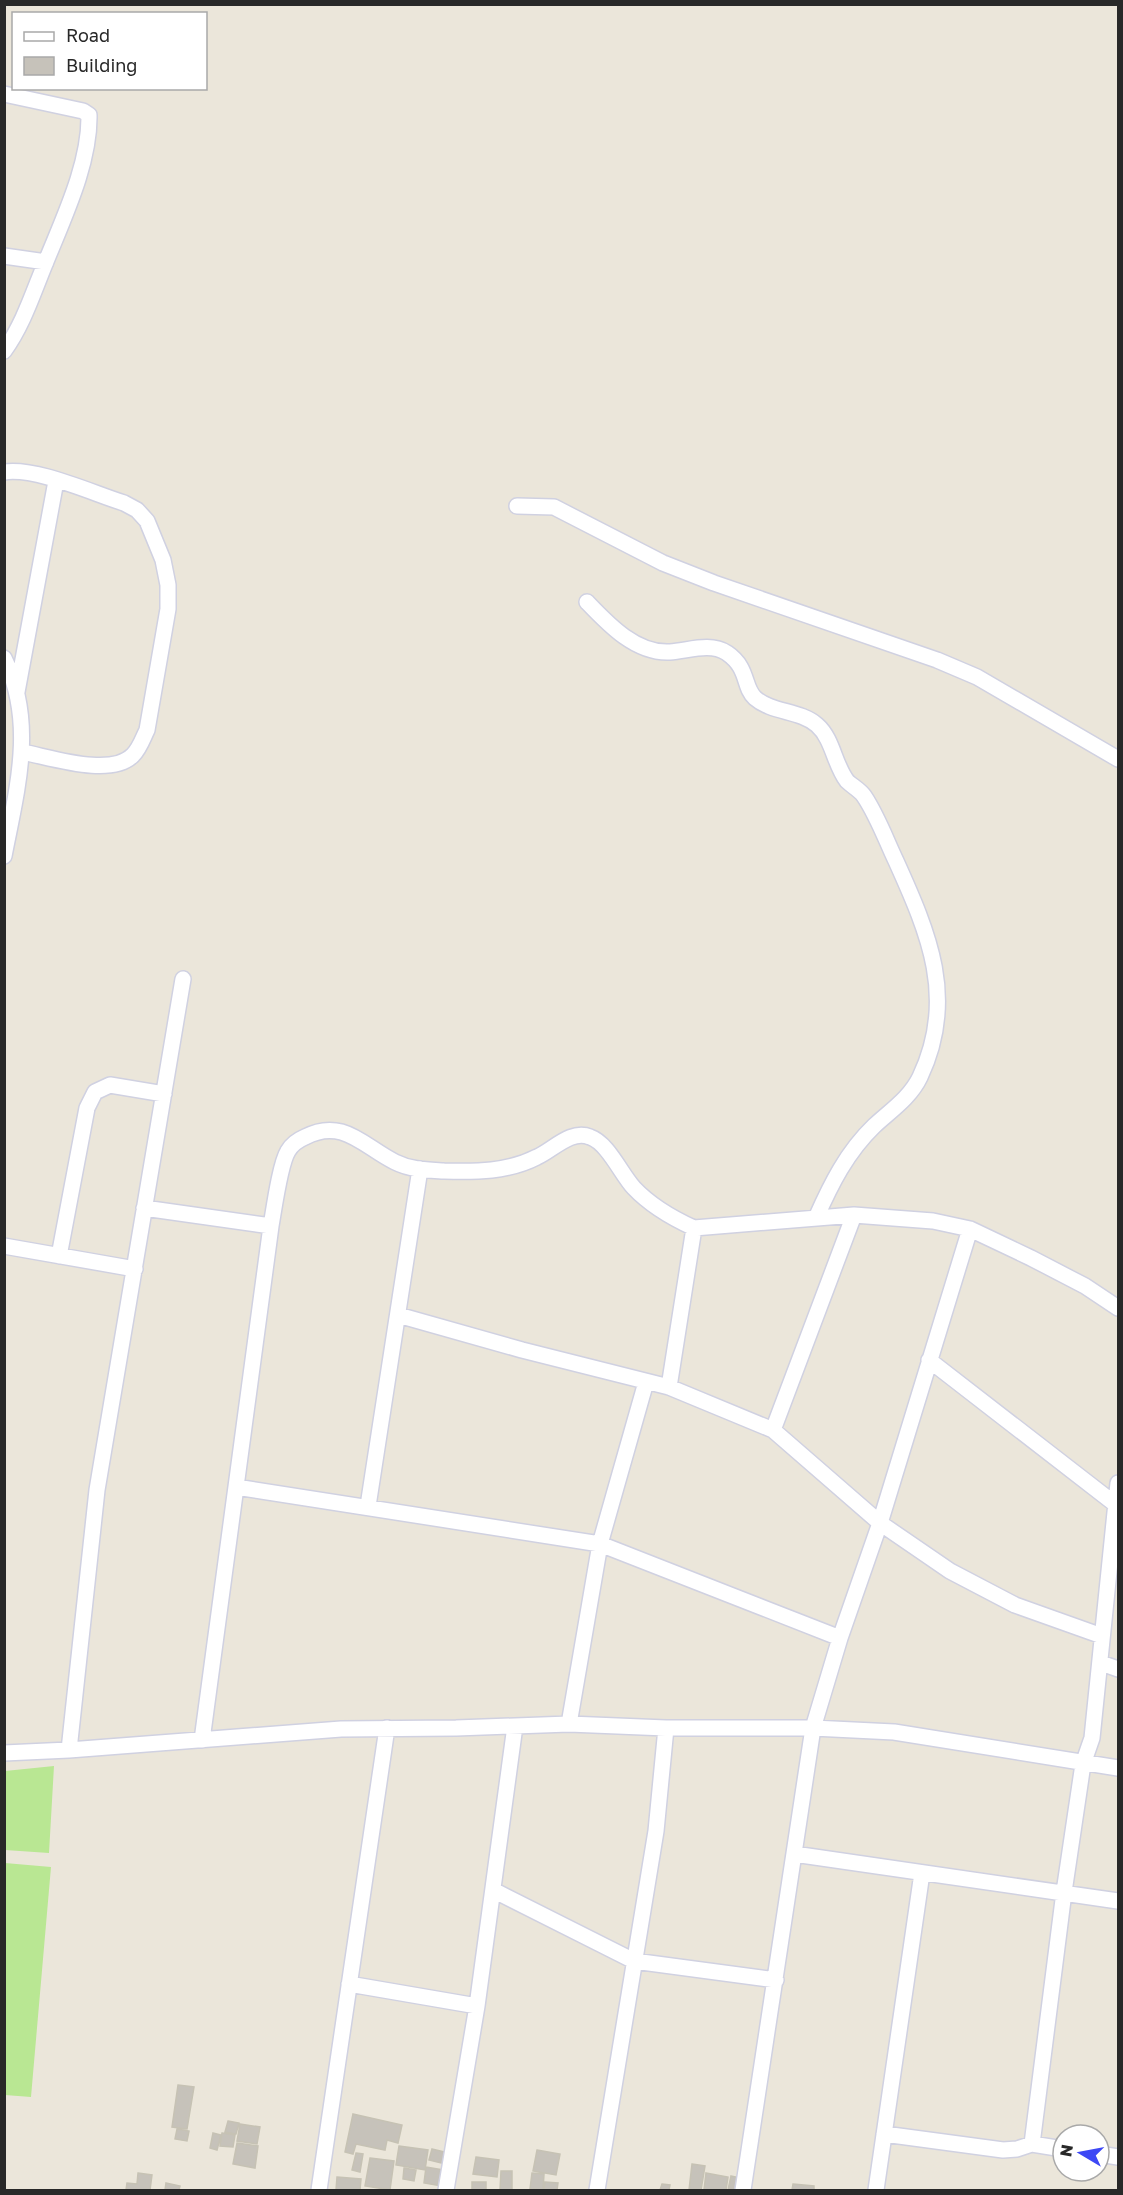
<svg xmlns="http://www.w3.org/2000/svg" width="1123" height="2195" font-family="'Golos Text',sans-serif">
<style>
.pitch{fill:#b9e793}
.building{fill:#c6c2ba;stroke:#c6c2b4;stroke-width:1.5}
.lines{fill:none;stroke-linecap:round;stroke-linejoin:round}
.street-casing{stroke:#d0d1e1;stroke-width:18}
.street{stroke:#fff;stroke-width:15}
</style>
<rect width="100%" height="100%" fill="#ebe6da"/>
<path class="pitch" d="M54,1766L49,1853L5,1850V1771Z
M5,1863L51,1867L31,2097L5,2095Z"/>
<path class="building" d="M178,2085L194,2087L187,2129L172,2127Z
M353,2114L402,2125L398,2143L387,2140L385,2150L356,2144L353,2154L345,2152Z
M228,2121L239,2123L236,2134L225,2132Z
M240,2124L260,2127L257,2144L237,2141Z
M177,2129L189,2131L187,2141L175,2139Z
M213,2133L221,2135L217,2150L210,2148Z
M222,2133L235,2135L233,2147L220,2146Z
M237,2143L258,2146L255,2168L233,2164Z
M399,2146L428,2150L425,2170L396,2165Z
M432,2149L453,2154L450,2165L429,2160Z
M537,2150L560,2154L556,2175L533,2171Z
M356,2153L363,2154L360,2172L352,2170Z
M476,2157L499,2160L497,2177L473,2174Z
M370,2158L394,2161L390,2190L365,2186Z
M692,2164L705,2166L701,2190H689Z
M426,2167L450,2171L447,2187L424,2183Z
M404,2168L416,2170L414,2181L403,2179Z
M501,2171H512V2190H500Z
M138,2173L152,2175L150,2190H126L127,2183L137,2184Z
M532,2173L544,2174L543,2190L530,2189Z
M706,2173L728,2177L726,2190H704Z
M731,2176L745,2179L743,2190H728Z
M337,2177L361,2179L360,2190H336Z
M472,2182H486V2190H472Z
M545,2182L558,2183L557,2190H544Z
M166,2183L180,2186L179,2190H165Z
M662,2184L670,2185L669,2190H660Z
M793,2184L814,2186V2190H792Z"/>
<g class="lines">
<g class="street-casing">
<path id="street" d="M4,94L83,111L89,115C90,164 63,219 45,264C33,293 23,325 4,351
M4,256L46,262
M4,472C36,467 92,493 124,503L137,510L147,521L163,560L168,585V609L147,730C143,738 140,748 133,755C111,778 50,757 22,752
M517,506L554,507L663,563L714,583L937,660L977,677L1118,759
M587,602C608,624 636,654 670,652C688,651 710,642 727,653C749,668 743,687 755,698C772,713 800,710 817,725C833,739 834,764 847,781C852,786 860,790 864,796C877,815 886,840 896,861C929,934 957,999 920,1077C910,1098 890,1111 874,1126C847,1152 831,1184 816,1218
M4,658C36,722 17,789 4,856
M17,692L56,481
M144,1208L271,1226
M4,1246L135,1269
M59,1256L87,1108L95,1092L110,1085L164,1094
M398,1315L522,1350L669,1387L773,1430L880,1523L950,1571L1015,1605L1102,1636
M929,1360L1115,1504
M669,1387L694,1228
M773,1430L854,1215
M236,1487L600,1544L840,1638
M368,1506L420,1169
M1101,1663L1118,1669
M569,1724L600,1544L646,1382
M202,1740L271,1226C274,1209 280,1164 288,1151C292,1144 298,1140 305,1137C343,1117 364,1147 395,1162C411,1170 427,1170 444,1171C476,1172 508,1172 537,1157C553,1150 571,1129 590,1137C608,1143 621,1174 634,1188C651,1206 672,1218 694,1228L854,1215L933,1221L970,1229L1031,1258L1085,1286L1118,1308
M69,1750L97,1490L183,979
M4,1753L69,1750L341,1729L456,1728L569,1724L666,1728H813L894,1732L1118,1768
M794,1854L1118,1901
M493,1890L634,1961L776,1980
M349,1984L477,2006
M884,2134L1003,2150L1017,2149L1032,2144L1063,2149
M1032,2144L1064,1892L1083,1764L1092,1738L1118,1483
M1099,2154L1118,2157
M319,2190L387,1728
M446,2190L477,2006L515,1726
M597,2190L656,1831L666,1728
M743,2190L813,1728L840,1638L880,1523L970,1229
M876,2190L922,1873"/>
</g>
<use href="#street" class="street"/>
</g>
<rect width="1123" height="2195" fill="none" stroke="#282828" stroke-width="12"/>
<rect x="12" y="12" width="195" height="78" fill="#ffffff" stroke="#a9a9a9" stroke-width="1.5"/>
<rect x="24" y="32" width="30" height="9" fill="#ffffff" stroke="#a9a9a9" stroke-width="1.5"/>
<text x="66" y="42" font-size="18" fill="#282828">Road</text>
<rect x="24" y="57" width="30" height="18" fill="#c6c2ba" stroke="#a9a9a9" stroke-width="1.5"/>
<text x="66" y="72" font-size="18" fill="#282828">Building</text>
<g transform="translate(1081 2153) rotate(280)"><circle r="28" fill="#ffffff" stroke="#a9a9a9" stroke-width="1.5"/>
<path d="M0-4.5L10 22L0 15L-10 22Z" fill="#3d48f5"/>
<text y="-9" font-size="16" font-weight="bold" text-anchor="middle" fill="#282828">N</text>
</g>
</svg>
